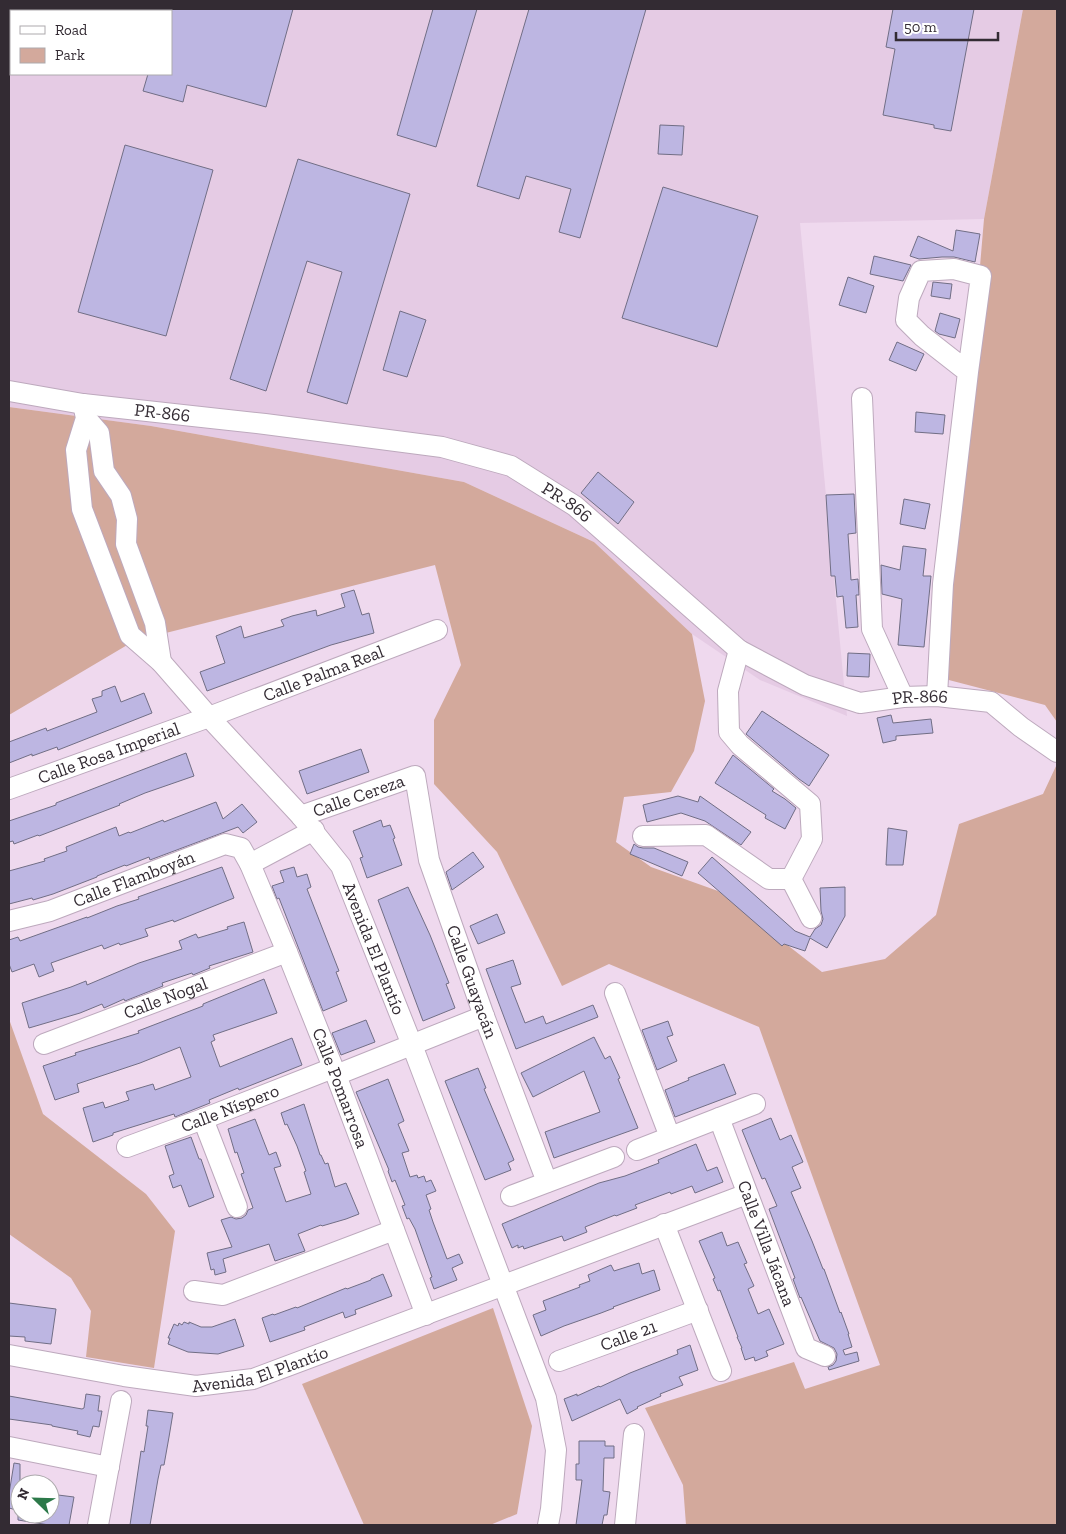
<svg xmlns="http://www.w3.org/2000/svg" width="1066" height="1534" font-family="'Zilla Slab',serif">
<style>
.built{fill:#e5cbe4;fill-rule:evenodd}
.green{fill:#d3a99c}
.building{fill:#bdb6e2;stroke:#716e85}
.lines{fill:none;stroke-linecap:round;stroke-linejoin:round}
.minor-casing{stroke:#bda9bd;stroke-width:22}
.minor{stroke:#fff;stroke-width:20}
.labels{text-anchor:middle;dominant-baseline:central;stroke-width:4.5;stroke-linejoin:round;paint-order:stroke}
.street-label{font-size:18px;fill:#332b33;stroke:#fff}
</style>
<rect width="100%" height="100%" fill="#efd9ee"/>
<path class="built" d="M9,9H1023L984,219L800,223L847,716L760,680L692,634L594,542L464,482L151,426L9,407ZM11,11H171V74H11Z"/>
<path class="green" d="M1023,9H1057V722L1045,705L945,679L984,219Z
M9,407L151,426L464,482L594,542L692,634L705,701L694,751L671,792L624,797L616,842L651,867L718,891L822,972L885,959L936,915L959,824L1043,794L1057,764V1525H686L683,1485L645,1408L794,1362L805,1389L880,1365L759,1027L609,964L562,986L497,852L434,784V720L461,665L435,565L134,641L9,715Z
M9,1019L43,1114L146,1194L175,1231L154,1368L86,1357L91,1311L71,1278L9,1234Z
M493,1308L532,1426L517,1514L490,1525H364L302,1384Z"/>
<path class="building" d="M171,9H293L266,107L187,85L183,102L143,91L148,74H171Z
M433,9H477L436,147L397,135Z
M529,9H646L580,238L559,232L571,189L526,176L519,199L477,186Z
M893,9H974L951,131L934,128V125L883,115L895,49L886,47Z
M660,125L684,126L682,155L658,154Z
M125,145L213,170L166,336L78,312Z
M298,159L410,194L347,404L307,392L342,272L307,261L266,391L230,379Z
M663,187L758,216L717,347L622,318Z
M956,230L980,234L975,262L954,257H942L919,259L910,256L918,236L953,251Z
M874,256L911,265L903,281L870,274Z
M848,277L874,286L866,313L839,305Z
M933,282L952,284L950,299L931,296Z
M400,311L426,320L407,377L383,370Z
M940,313L960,319L955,338L939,334L935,331Z
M897,342L924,354L916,371L889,360Z
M916,412L945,415L943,434L915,432Z
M598,472L634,502L618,524L581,493Z
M854,494L856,533L848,534L851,580L858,579L859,595H856L858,627L846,628L843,596L837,597L835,576H831L826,495Z
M904,499L930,504L925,529L900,524Z
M903,546L926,549L923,576H931L924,647L898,645L902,599L882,594L881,565L900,570Z
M354,590L362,615L369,613L374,633L331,645L207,691L200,672L225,663L216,636L241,626L244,638L284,626L281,620L292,616L316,610L317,616L345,607L341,594Z
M848,653L870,654L869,677L847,676Z
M115,686L121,702L144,693L152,713L58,750L57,747L32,756V754L9,763V742L46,728L47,731L97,712L92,699L102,696V691Z
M762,711L829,755L809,786L799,779L746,734Z
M891,715L893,723L931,719L933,733L896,736V740L883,743L877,718Z
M361,749L369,772L307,794L299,771Z
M186,753L194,776L145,793L119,804L120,805L39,836L38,835L14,844L13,841L9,842V821L56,805V803Z
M733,755L774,789L772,791L785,799L796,808L785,829L765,818L766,815L715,783Z
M678,796L698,802L700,796L751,832L741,845L705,821L681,813L647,822L643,805Z
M216,802L223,819L242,804L257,822L243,833L238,827L150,860L149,857L126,866L125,865L97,876V877L53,894L33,900L32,898L9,904V871L45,861L44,859L67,851L66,847L116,827L119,836L129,832L130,833L163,820L164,822Z
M381,820L383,827L390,825L395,838L393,839L402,865L367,878L360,858L363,857L353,831Z
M888,828L907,831L903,865H886Z
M634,844L638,847L643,848H654L688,862L682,876L630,854Z
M473,852L484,867L452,890L446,872Z
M712,857L795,931L810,937L815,929L821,925L823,919L821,911L820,888L845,887V916L827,948L810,938L805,951L784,944L782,946L698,873Z
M222,867L234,898L174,922L173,920L145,929L148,936L120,945L119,943L104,949L102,945L51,963L54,971L39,977L34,964L12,972L9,964V940L18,937L20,941L87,917V918L117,906L139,899L138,897Z
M294,867L297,877L307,874L311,887L307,889L339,971L336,972L347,1001L323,1011L279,898L277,899L272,886L284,882L280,871Z
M408,887L430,935L449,983L446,984L455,1008L423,1021L378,900Z
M497,914L505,933L478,944L470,926Z
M244,922L253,952L209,966L210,968L193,975L192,973L162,983L163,986L125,1001L124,999L104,1008L102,1004L80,1013L29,1028L22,1003L71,987L86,981L87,985L139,963L182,949L179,941L196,934L198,938L228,929L227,927Z
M513,960L521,984L511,987L525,1023L543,1016L546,1024L593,1005L598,1017L516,1049L486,969Z
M264,979L277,1013L213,1035L215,1040L211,1042L220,1067L292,1038L302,1065L239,1090L238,1088L209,1100L210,1103L175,1117L174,1114L113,1133V1135L93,1142L83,1108L103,1102L105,1108L129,1100L126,1092L153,1084L155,1090L191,1077L180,1047L140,1063L77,1084L79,1092L55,1100L43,1066L76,1055L75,1053L139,1033L138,1031L203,1006V1004Z
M366,1020L375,1042L341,1055L332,1033Z
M668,1021L673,1035L667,1037L677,1061L657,1070L642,1030Z
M594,1037L605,1059L610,1056L620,1078L618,1079L638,1128L554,1158L545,1132L600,1112L584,1071L533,1097L521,1073Z
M724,1064L736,1094L675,1117L665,1090L689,1080L688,1078Z
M478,1068L486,1088L484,1089L514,1160L508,1163L511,1170L485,1180L445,1081Z
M388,1079L404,1121L398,1124L409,1151L402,1153L410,1177L417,1175L418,1178L424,1176L426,1182L431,1180L436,1191L426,1195L431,1209L429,1210L433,1222L447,1259L459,1254L463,1263L452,1268L457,1280L434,1289L430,1278L432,1277L415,1229L409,1218L407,1219L402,1206L405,1205L395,1180L392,1182L388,1171L389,1170L356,1092Z
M304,1104L320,1155H321L325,1164L328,1163L335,1187L346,1183L359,1214L346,1219L322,1226L321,1225L298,1234L305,1251L275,1261L269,1244L223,1259L226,1272L215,1275L214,1269L211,1270L207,1253L232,1247L221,1220L231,1217L236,1219L242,1218L246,1215L248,1210L253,1208L241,1174L244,1173L237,1152L235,1153L228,1129L255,1119L269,1155L276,1152L281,1166L274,1168L286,1202L311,1194L304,1172L306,1171L297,1146L287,1124L285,1125L281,1113Z
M771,1118L780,1140L791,1135L803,1162L792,1167L801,1188L791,1192L812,1241L823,1269H824L840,1313L841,1312L849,1334H848L852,1347L843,1350L845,1355L857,1352L859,1361L829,1370L828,1367L833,1365L836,1361L837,1354L834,1348L820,1341L801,1297L800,1298L793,1279L795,1278L769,1209L777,1206L765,1178L762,1179L742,1130Z
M191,1137L199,1159H201L214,1197L189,1207L181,1185L173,1188L169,1176L174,1174L165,1146Z
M696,1144L707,1171L717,1167L723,1182L695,1193L692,1186L671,1194L670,1192L635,1205L637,1208L616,1216L615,1215L585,1227L587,1232L564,1241L562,1236L524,1249L523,1246L518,1248V1245L512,1248L502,1224L599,1183L625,1176L659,1163L658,1160Z
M722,1232L727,1246L738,1242L747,1263L744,1264L754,1286L748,1289L758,1314L769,1309L784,1344L766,1351L768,1356L755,1361L754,1357L745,1360L741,1348H742L737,1337H738L720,1290L718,1291L713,1279L715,1278L699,1241Z
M639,1263L642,1274L654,1270L660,1290L613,1307L614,1308L601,1313L564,1326L541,1336L533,1315L546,1310L543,1301L580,1287L579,1285L590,1281L588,1275L611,1265L614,1271Z
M383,1274L392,1296L355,1310L356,1314L345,1318L343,1312L304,1327L305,1330L270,1342L262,1318L273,1314L274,1315L296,1307L297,1308L346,1288L347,1289L371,1280V1279Z
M9,1303L56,1309L51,1344L25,1341V1337L9,1336Z
M235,1319L244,1346L218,1354L188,1352L168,1344L170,1338H168L174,1324L178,1326L179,1323L182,1325L184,1322L189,1324V1322L201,1327H212Z
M690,1345L698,1370L679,1377L683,1385L660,1394L661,1396L637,1407L638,1408L627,1414L620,1399L572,1421L564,1399L577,1394V1396L599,1386L600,1387L630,1373L678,1354L677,1350Z
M86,1394L100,1396L98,1411H102L99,1427L93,1426L90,1437L77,1434L78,1431L52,1426V1425L9,1419V1396L82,1409L84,1408Z
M148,1410L173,1413L169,1437L164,1465H161L158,1479L150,1525H130L141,1451L144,1452L148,1426H146Z
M579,1441H605V1446H614V1458H604L603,1491L610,1492L607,1515H604L602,1525H576L582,1480H576V1464H579Z
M14,1463L20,1464V1511L9,1508V1494Z
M50,1494L74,1497L69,1525H49L18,1520V1514H50Z"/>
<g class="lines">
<g class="minor-casing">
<g id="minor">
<path id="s1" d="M9,391L83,404L265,424L442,447L511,466L575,506L739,650L805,685L860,703L903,697L937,696L991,702L1021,727L1057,752"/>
<path d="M862,398L872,629L903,697"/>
<path id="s2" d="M83,404L86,418L76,450L82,509L130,635L161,662L209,717L301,816L341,866L412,1045L546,1398L556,1450L551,1509L548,1525"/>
<path d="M86,418L99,433L104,471L121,496L127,519L126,544L155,623L161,662"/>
<path d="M739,650L728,691L729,732L740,745L810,804L812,839L791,879L811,918"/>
<path d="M937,696L943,584L968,372L922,336L906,320L909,298L921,271L954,269L981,276L968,372"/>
<path id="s3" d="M9,789L209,717L437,630"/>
<path id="s4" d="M301,816L415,776L429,860L484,1016L547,1182"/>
<path d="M643,836L706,835L769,879H791"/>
<path d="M250,864L314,830"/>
<path id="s5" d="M9,921L50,911L225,844L241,848L250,864L287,952L336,1075L426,1315"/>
<path d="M615,993L670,1137"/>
<path id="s6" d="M44,1044L287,952"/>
<path d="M336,1075L484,1016"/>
<path id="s7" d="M719,1118L806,1348L825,1356"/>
<path d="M203,1119L237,1207"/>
<path id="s8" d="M127,1147L203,1119L333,1068"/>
<path d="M637,1150L755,1104"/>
<path d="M511,1196L614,1157"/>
<path d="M664,1224L721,1371"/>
<path d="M194,1291L223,1295L394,1230"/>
<path id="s9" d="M9,1355L124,1376L196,1386L253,1379L747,1194"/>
<path id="s10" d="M559,1361L698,1310"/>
<path d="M9,1447L109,1467"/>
<path d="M98,1525L121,1401"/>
<path d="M625,1525L634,1434"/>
</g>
</g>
<use href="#minor" class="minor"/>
</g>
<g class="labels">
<g class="street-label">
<text stroke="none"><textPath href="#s1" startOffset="155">PR-866</textPath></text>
<text stroke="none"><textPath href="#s1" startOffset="575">PR-866</textPath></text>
<text stroke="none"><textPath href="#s3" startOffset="335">Calle Palma Real</textPath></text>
<text stroke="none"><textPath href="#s1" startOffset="995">PR-866</textPath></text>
<text stroke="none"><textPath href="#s3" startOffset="106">Calle Rosa Imperial</textPath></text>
<text stroke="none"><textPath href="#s4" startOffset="61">Calle Cereza</textPath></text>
<text stroke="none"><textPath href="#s5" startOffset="132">Calle Flamboyán</textPath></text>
<text stroke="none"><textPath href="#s2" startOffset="644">Avenida El Plantío</textPath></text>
<text stroke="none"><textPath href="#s4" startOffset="335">Calle Guayacán</textPath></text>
<text stroke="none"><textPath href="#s6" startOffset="130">Calle Nogal</textPath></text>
<text stroke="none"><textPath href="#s5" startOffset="506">Calle Pomarrosa</textPath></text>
<text stroke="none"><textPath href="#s8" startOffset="110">Calle Níspero</textPath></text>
<text stroke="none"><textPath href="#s7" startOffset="134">Calle Villa Jácana</textPath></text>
<text stroke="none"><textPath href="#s10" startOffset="74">Calle 21</textPath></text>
<text stroke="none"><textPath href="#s9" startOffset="256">Avenida El Plantío</textPath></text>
</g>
</g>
<rect width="1066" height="1534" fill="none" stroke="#332b33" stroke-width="20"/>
<rect x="10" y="10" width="162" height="65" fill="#ffffff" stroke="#adaaad"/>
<rect x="20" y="26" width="25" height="8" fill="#ffffff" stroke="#adaaad"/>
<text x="55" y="35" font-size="15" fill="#332b33">Road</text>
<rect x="20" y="48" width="25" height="15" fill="#d3a99c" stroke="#adaaad"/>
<text x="55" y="60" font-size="15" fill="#332b33">Park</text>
<g transform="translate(35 1499) rotate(293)"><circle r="24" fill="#ffffff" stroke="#adaaad"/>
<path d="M0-4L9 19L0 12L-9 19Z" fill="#2c7949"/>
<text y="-8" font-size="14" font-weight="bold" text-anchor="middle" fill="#332b33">N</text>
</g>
<path d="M896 32v8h102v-8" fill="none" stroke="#332b33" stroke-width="2.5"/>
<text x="904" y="32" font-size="15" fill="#332b33" stroke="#ffffff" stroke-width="4" paint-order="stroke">50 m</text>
</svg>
